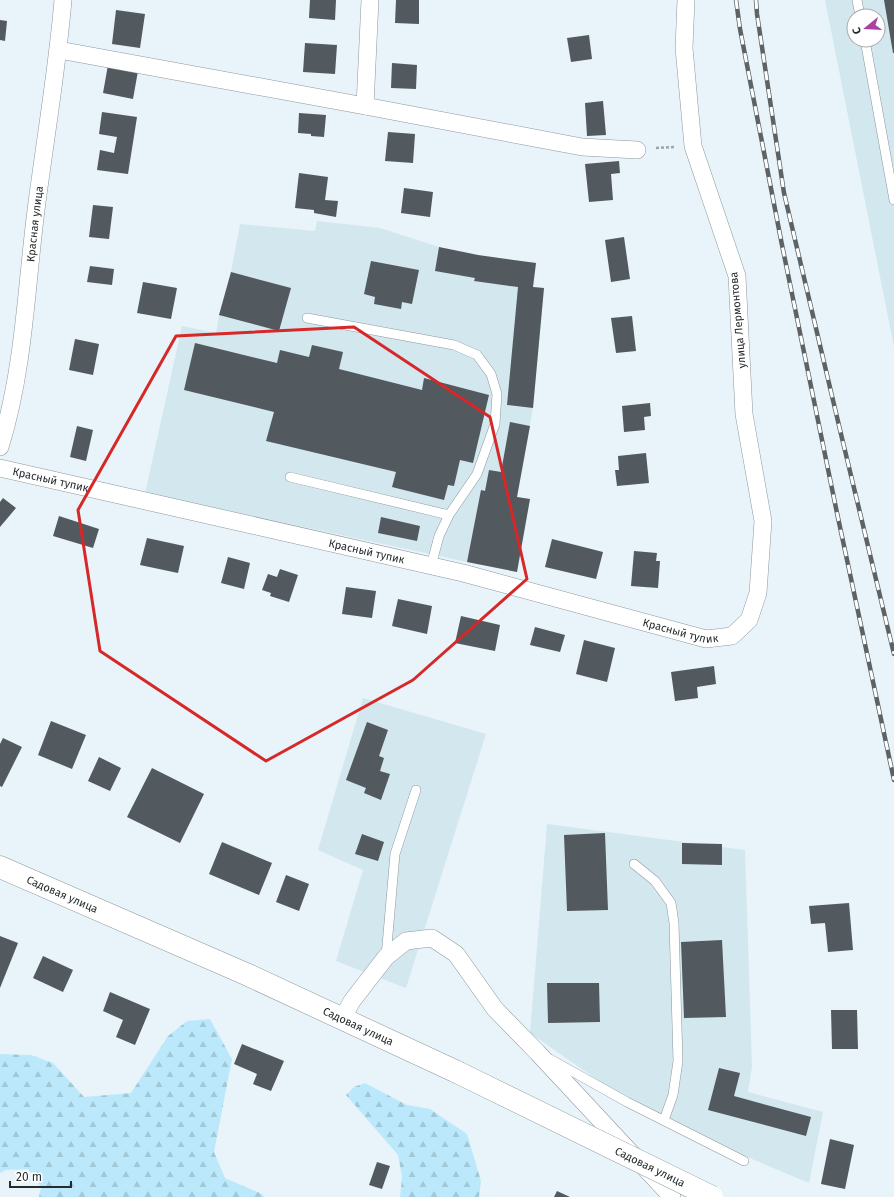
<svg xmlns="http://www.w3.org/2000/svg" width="894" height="1197" font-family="'Fira Sans',sans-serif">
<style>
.built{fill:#d3e7ef;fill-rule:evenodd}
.forest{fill:url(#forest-firs)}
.building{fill:#52595f}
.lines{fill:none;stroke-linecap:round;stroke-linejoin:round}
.service-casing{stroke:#8d989c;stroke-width:10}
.minor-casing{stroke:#8d989c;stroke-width:18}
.secondary-casing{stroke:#8d989c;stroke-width:23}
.path{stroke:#9ca5a9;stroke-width:2.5;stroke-dasharray:3 2;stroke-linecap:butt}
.service{stroke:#fff;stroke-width:9}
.minor{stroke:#fff;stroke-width:17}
.secondary{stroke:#fff;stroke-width:22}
.rail-casing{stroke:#5c6366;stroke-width:4.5}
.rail{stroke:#fff;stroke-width:3;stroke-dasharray:9;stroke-linecap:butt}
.secondary-bridge-casing{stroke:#8d989c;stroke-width:23;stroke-linecap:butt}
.secondary-bridge{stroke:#fff;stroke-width:22}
.marked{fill:none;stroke:#d62828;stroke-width:3;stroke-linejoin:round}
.labels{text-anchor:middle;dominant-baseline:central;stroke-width:4;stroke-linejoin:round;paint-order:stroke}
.street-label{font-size:11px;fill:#262b2d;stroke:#fff}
</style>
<defs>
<pattern id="forest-firs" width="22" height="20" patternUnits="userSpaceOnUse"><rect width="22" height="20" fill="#bbe9fb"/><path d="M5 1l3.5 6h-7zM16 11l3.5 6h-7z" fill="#a1c8d7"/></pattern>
</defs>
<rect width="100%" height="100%" fill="#e8f4f9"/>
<path class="built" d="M825,0H894V347ZM854,16H878V40H854Z
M317,221L380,228L439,247L478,255L536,263L533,287L544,288L533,408L517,497L530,499L517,572L467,562L145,493L182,326L216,333L219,315L231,272L240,224L315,231Z
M363,698L486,734L406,988L336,961L363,870L318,850Z
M547,824L745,850L752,1067L748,1092L823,1112L809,1183L648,1115L530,1033Z"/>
<path class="forest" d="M210,1019L232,1059L214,1152L225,1178L262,1194L264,1197H39L41,1187L28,1169L6,1170L0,1173V1054L31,1055L53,1063L84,1097L131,1093L168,1036L187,1021Z
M365,1083L407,1105L430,1109L467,1134L481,1181L479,1197H400L402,1177L398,1155L346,1095L354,1087Z"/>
<path class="building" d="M310,0H336L335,20L309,18Z
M396,0H419V24L395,23Z
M884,0H894V53H893Z
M116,10L145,14L140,48L112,44Z
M0,20L7,21L5,41L0,40Z
M589,35L592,59L571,62L567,38Z
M305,43L337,45L335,74L303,72Z
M392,63L417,65L416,89L391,88Z
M108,65L138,71L133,99L103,93Z
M603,101L606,135L587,136L585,103Z
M102,112L137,117L128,174L97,170L100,150L114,153L117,137L99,134Z
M299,113L326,115L324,137L311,136V134L298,133Z
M388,132L415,134L413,163L385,161Z
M619,161L620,173L611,174L613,200L589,202L585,164Z
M299,173L328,177L325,200L338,201L336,217L314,213V210L295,208Z
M404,188L433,192L430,217L401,213Z
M93,205L113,207L109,239L89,237Z
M624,237L630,279L611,282L605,240Z
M439,247L478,255L536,263L533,287L544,288L533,408L507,405L518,287L474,281L475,278L435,271Z
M371,261L419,270L412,304L402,302L401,309L374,304L375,297L364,294Z
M90,266L114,269L112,285L87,282Z
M231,272L291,288L279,331L219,315Z
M143,282L177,288L171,319L137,313Z
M632,316L636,351L616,353L611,318Z
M75,339L99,344L93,375L69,370Z
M195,343L277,363L280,350L309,357L312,345L343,352L339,369L422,390L424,378L489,395L473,463L460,460L454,486L448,485L444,500L392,487L396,472L266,441L274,412L184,390Z
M650,403L651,416L644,417L645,430L624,432L622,406Z
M510,422L530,426L517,497L530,499L517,572L467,562L481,490L485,491L489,470L501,472Z
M77,426L93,430L86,461L70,457Z
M646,453L649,483L617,486L615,470H619L618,456Z
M3,498L16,508L0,527V502Z
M59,516L99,529L93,548L53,536Z
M381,517L420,526L417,541L378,533Z
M147,538L184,546L178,573L140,565Z
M552,539L603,552L596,579L545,567Z
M634,551L657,553L656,561H660L658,588L631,586Z
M228,557L250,563L244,589L221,583Z
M280,569L298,575L289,602L270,596L271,593L262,590L268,574L277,577Z
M346,587L376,591L372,618L342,614Z
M398,599L432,606L427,634L392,626Z
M461,616L500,625L495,651L455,643Z
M535,627L565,635L560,652L530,645Z
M584,640L615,648L607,682L576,674Z
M714,666L716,684L697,687L698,698L675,701L671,672Z
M51,721L86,735L72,769L38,755Z
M367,722L388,730L379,756L384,758L380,771L390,774L381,800L364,793L366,788L346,780Z
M3,738L22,747L2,787L0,786V744Z
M99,757L121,768L110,791L88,781Z
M152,768L204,794L180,843L127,817Z
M605,833L608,910L567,911L564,835Z
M362,834L384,842L378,861L355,854Z
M222,842L272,863L259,895L209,874Z
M682,843L722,844V865L682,864Z
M286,875L309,884L299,911L276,902Z
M849,903L853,950L828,952L825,923L811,924L809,906Z
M0,936L18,943L0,988Z
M722,940L726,1017L684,1018L681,942Z
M43,956L73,970L63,992L33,978Z
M547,983H599L600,1022L548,1023Z
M110,992L150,1009L135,1045L116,1037L123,1020L103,1011Z
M831,1010H857L858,1049H832Z
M242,1044L284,1061L271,1091L253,1084L257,1074L234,1064Z
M719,1068L740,1073L734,1096L811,1117L806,1136L708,1110Z
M830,1139L854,1145L845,1189L821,1184Z
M377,1162L390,1166L382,1189L369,1185Z
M557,1191L570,1197H554Z"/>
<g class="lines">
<g class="service-casing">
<path id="service" d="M857,0L860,16
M865,40L894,200
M307,318L454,345L477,355L491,374L497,394L495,424L477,474L449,515L439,536L431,566
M290,477L449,515
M634,864L655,881L671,903L674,923L678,1061L673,1095L664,1120
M386,957L395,854L416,790
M550,1059L627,1102L744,1161"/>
</g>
<g class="minor-casing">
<g id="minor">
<path d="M59,50L365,106L370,0"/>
<path d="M365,106L582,147L637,150"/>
<path id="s1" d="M0,447C24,370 26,289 36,210C45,140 57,71 63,0"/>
<path id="s2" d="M0,468L463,573L706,639L732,636L749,620L758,593L763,521L744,414L737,276L693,146L684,48L686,0"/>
<path d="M342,1019L352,1001L386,957L406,941L432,938L456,954L495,1009L537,1052L672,1197"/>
</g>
</g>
<g class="secondary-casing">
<g id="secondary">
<path id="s3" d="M0,867L246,974L457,1072"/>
</g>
</g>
<path class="path" d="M656,148L675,147"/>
<use href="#service" class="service"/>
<use href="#minor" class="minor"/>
<use href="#secondary" class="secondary"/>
<g class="rail-casing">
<path id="rail" d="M736,0L740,29L782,245L837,513L894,780
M756,0L757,14L784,193L841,434L894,654"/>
</g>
<use href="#rail" class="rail"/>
<g class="secondary-bridge-casing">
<g id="secondary-bridge">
<path id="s4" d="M457,1072L712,1197"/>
</g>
</g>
<use href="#secondary-bridge" class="secondary-bridge"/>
</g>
<path class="marked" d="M354,327L490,417L527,579L413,680L266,761L100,651L78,510L176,336Z"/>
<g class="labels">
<g class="street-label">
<text stroke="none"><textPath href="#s1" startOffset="226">Красная улица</textPath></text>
<text transform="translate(738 320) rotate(-95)">улица Лермонтова</text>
<text stroke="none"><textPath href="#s2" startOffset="52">Красный тупик</textPath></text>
<text stroke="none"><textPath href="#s2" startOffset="376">Красный тупик</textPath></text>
<text stroke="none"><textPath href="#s2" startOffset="700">Красный тупик</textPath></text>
<text stroke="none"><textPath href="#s3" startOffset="68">Садовая улица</textPath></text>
<text stroke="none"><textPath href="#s3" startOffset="392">Садовая улица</textPath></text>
<text stroke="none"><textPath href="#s4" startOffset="215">Садовая улица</textPath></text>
</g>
</g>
<g transform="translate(866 28) rotate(252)"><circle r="19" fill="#ffffff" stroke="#a8aaab"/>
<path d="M0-3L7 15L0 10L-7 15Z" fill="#aa41a3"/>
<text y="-6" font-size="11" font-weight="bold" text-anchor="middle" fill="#262b2d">С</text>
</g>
<path d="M10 1181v6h61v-6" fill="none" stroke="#262b2d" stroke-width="2"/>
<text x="16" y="1181" font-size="12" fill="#262b2d" stroke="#ffffff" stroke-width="3" paint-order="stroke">20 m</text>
</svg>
